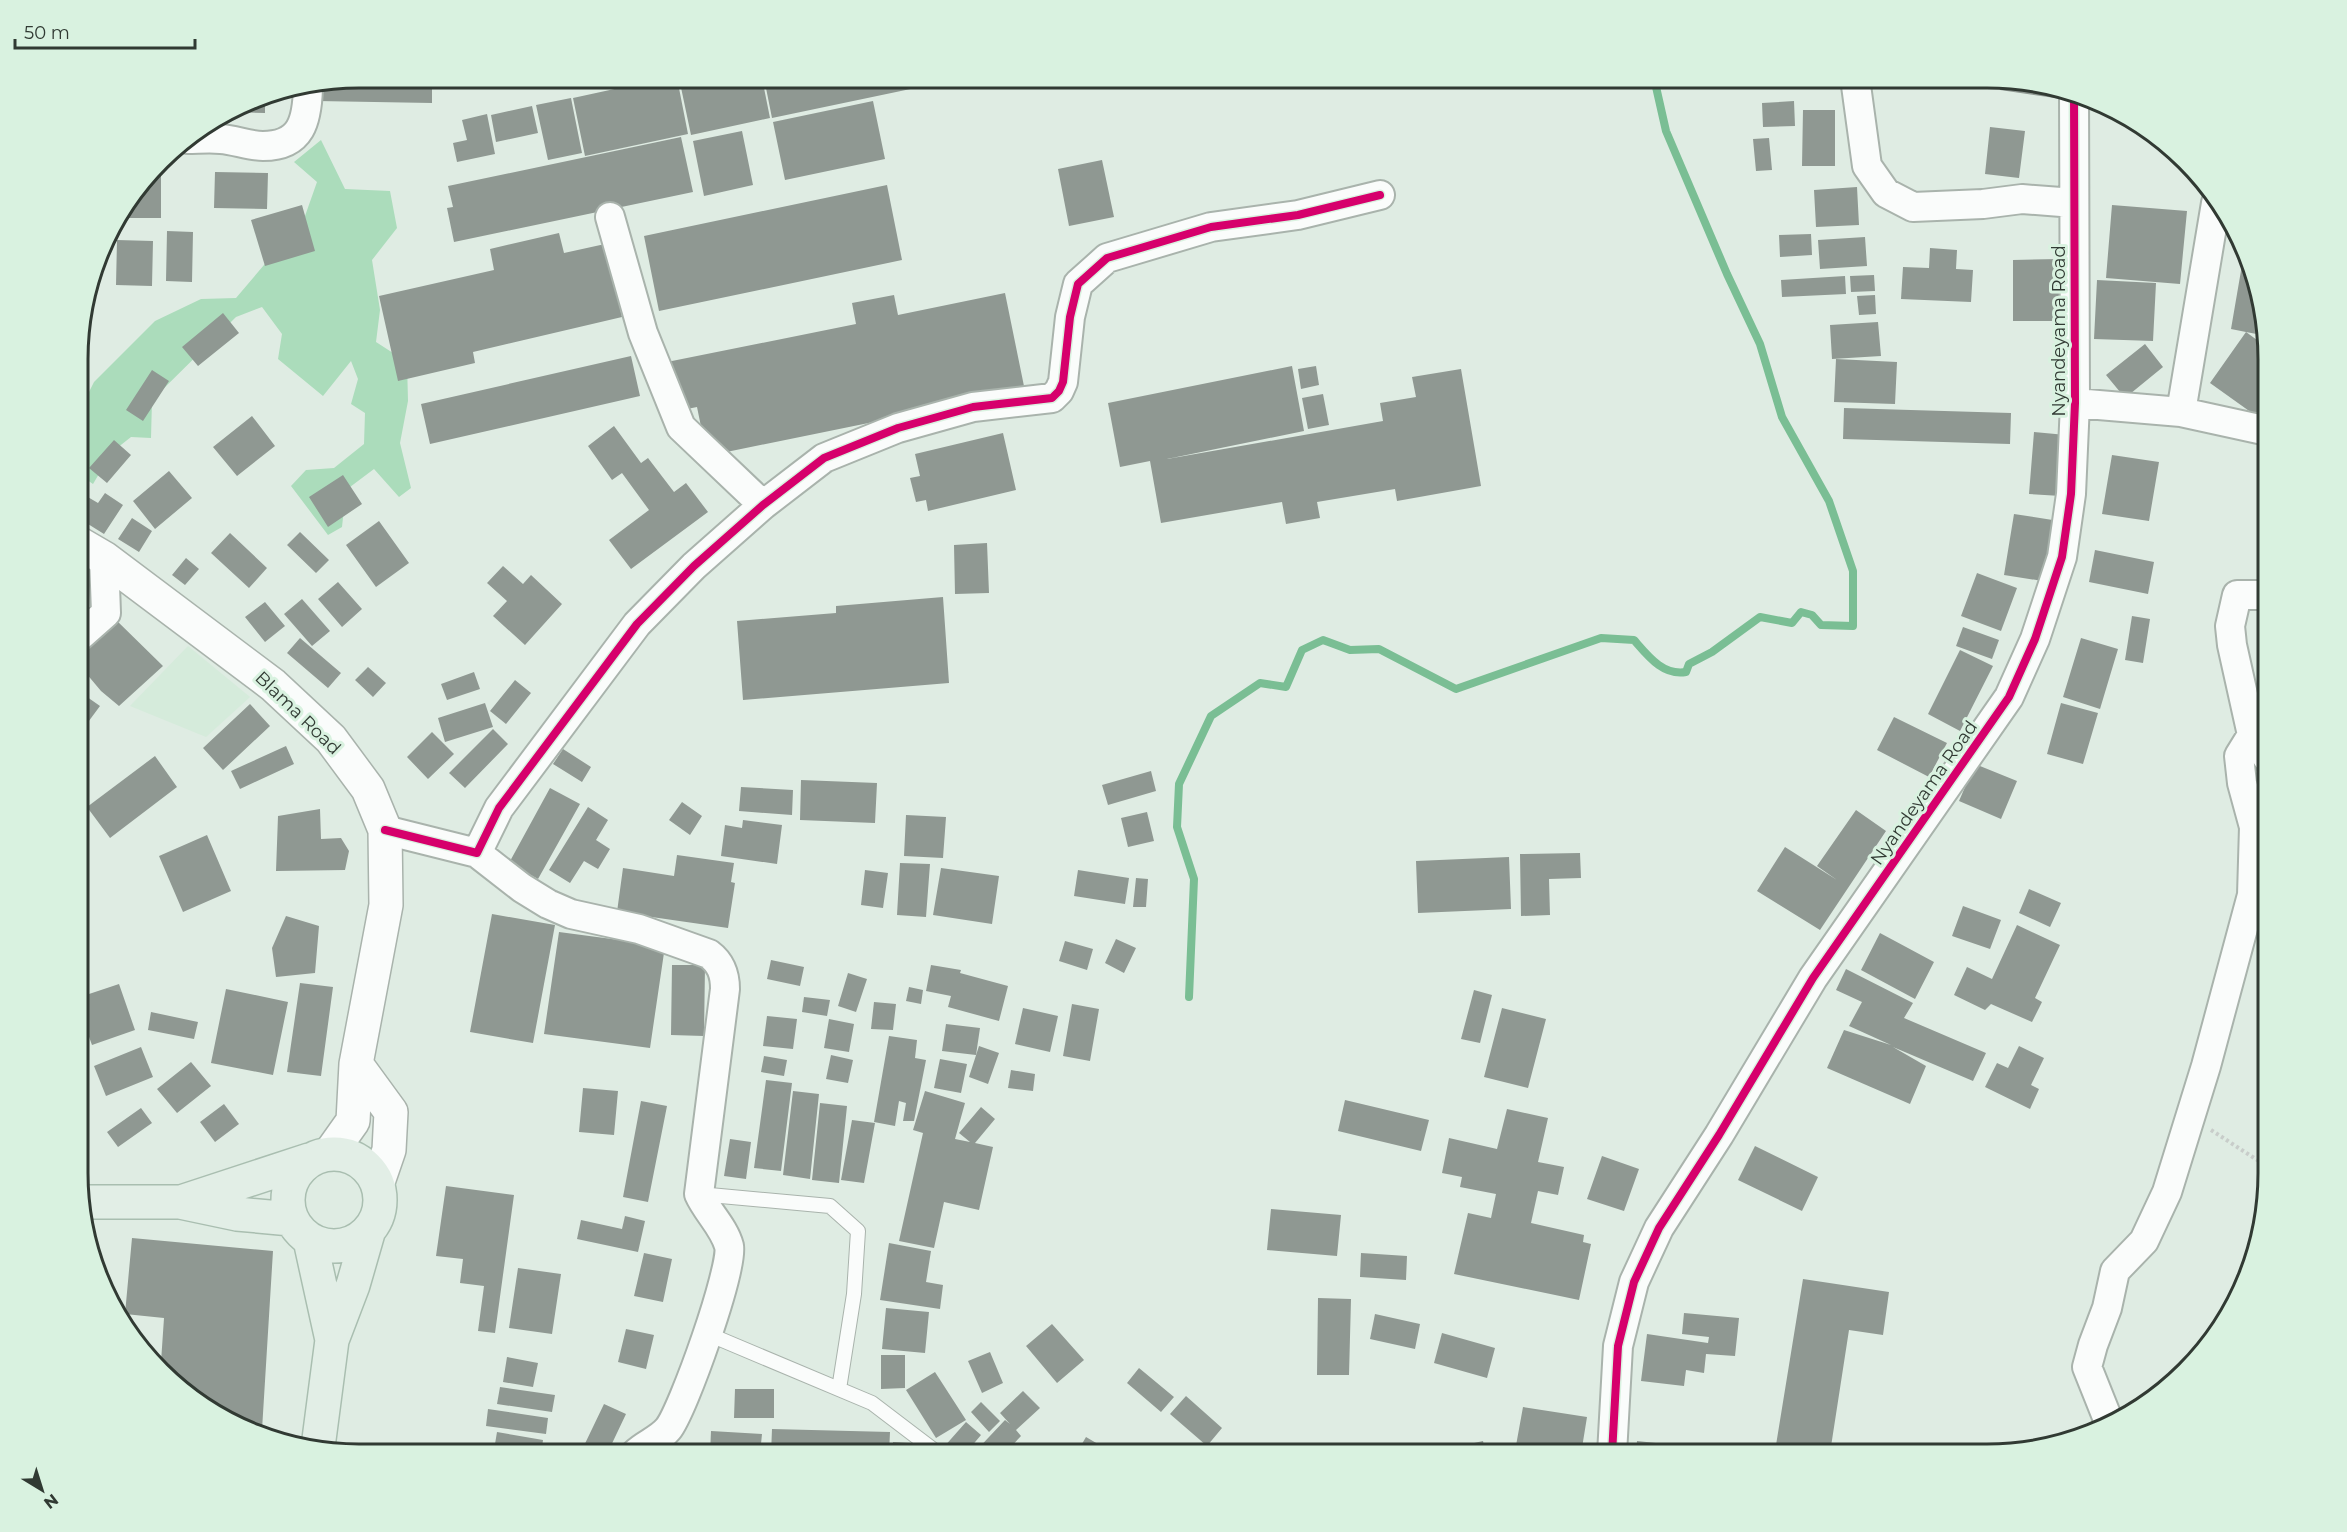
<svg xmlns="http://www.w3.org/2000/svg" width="2347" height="1532" font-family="Montserrat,sans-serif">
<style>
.built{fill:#d5ebdb}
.green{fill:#abdcbb}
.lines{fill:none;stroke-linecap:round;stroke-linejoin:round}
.stream{stroke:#7abe94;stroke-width:8}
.building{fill:#8f9892}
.service-casing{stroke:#a9b3ac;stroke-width:16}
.minor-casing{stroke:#a9b3ac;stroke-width:32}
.tertiary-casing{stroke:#a9b3ac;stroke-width:36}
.trunk-casing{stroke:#a9beb0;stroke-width:36}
.path{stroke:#c8cdca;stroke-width:4;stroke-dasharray:3 3;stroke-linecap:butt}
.service{stroke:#fafcfb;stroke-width:14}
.minor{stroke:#fafcfb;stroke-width:28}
.tertiary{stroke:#fafcfb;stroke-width:33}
.trunk{stroke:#e2eee6;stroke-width:33}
.cycleway-casing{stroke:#d9f2e0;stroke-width:11}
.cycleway{stroke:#d6006c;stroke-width:8}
.labels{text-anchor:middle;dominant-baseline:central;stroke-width:6;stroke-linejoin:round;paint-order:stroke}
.street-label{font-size:18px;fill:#313a33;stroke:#d9f2e0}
.rim{fill:none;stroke:#313a33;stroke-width:3}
</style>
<rect width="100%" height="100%" fill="#dfece3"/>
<path class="built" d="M188,646L250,697L206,737L130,706Z"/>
<path class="green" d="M321,140L345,189L390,191L397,228L372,260L380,310L376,342L407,362L408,401L400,443L411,488L399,497L374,469L346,490L342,527L328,535L291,486L306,470L334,468L364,444L365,413L351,404L358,379L351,361L323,396L278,359L282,334L262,307L236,317L152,400L151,438L131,437L112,452L93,484L80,475V410L94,382L155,321L201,299L236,298L275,252L299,233L317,182L294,162Z"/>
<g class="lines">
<path class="stream" d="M1189,997L1194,879L1177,827L1179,784L1211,716L1260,683L1286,687L1302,650L1323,640L1350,650L1379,649L1456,689L1601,638L1634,640C1648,656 1663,676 1686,672L1689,664L1712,652L1760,617L1792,623L1801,612L1812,615L1821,625L1853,626V571L1829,501L1782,417L1760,344L1727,274L1666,131L1654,78"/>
</g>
<path class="building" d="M359,78H432V103L317,101V86Z
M665,78H677L688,134L585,156L573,98Z
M679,78H762L770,118L691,135Z
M764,78H918L920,87L772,118Z
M1981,78H1989L1987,86L1980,84Z
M2002,80L2063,90L2062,99L2000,90Z
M265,97V113L232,112L252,99Z
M571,98L582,153L548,160L536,105Z
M873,101L885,159L785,180L773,122Z
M1794,101L1795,126L1763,127L1762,103Z
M532,106L538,133L496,142L491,115Z
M1803,110H1835V166H1802Z
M487,114L495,154L457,162L453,143L467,140L462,120Z
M1990,127L2025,131L2019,178L1985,174Z
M742,131L753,185L704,196L693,141Z
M681,137L693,192L454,242L447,208L453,207L448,186Z
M1769,138L1772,170L1756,171L1753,139Z
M1102,160L1114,217L1069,226L1058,169Z
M215,172L268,173L267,209L214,208Z
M153,175H161V218H120Z
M887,185L902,260L659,311L644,236Z
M1857,187L1859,225L1816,227L1814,190Z
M302,205L315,251L265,266L251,220Z
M2112,205L2187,211L2180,284L2106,278Z
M167,231L193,232L192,282L166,281Z
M559,233L564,253L605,244L622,317L473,352L475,363L398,381L379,296L494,270L490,249Z
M1811,234L1812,255L1780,257L1779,235Z
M1865,237L1867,266L1820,269L1818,240Z
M117,240L153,241L152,286L116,285Z
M1930,248L1957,250L1956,269L1973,270L1971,302L1901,299L1903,267L1929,268Z
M2059,259L2060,321H2013V260Z
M2243,259L2267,336L2246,332L2268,348V419L2266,423L2210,383L2246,332L2231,329Z
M1874,275L1875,291L1851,292L1850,276Z
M1845,276L1846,294L1782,297L1781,280Z
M2097,280L2156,283L2153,341L2094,339Z
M1005,293L1025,391L707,456L697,407L677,411L667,362L856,324L852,303L894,295L898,315Z
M1875,295L1876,314L1859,315L1857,296Z
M223,313L239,333L198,366L182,347Z
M1878,322L1881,356L1832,359L1830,325Z
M2145,344L2163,367L2125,398L2106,375Z
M631,356L640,396L430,444L421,404Z
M1836,359L1897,362L1895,404L1834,402Z
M1292,366L1304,431L1167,459L1383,421L1380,403L1416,397L1412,377L1461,369L1481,486L1397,501L1395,489L1317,502L1320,518L1286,524L1282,502L1161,523L1150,461L1120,467L1108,403Z
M1316,366L1319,385L1301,389L1298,369Z
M152,370L169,381L143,421L126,410Z
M1323,394L1329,425L1308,429L1302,398Z
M1844,408L2011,413L2010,444L1843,439Z
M252,416L275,446L237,476L213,447Z
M614,426L641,463L648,458L674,492L686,483L708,512L631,569L609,540L649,510L622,473L612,480L588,446Z
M2034,432L2066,435L2061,496L2029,494Z
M1003,433L1016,490L928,511L926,500L916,502L910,478L920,476L915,454Z
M114,440L131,455L107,483L89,468Z
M2112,455L2159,462L2149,521L2102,514Z
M169,471L192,498L155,529L133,501Z
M343,475L362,504L328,527L309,497Z
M81,493L98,503L105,493L123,505L104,534L80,519Z
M2014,514L2059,521L2049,582L2004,575Z
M132,518L152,531L139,552L118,539Z
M379,521L409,563L376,587L346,545Z
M300,532L329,560L316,573L287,545Z
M230,533L267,568L249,588L211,553Z
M987,543L989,593L955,594L954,545Z
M2095,550L2154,562L2148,594L2089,582Z
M186,558L199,569L185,585L172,575Z
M503,566L523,584L531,575L562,604L525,645L493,616L507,601L487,583Z
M1977,573L2017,588L2001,631L1961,616Z
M338,582L362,609L342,627L318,599Z
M943,597L949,683L743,700L737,621L836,613V606Z
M302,599L330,631L312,646L284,614Z
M80,601L88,611L80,617Z
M265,602L285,626L265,642L245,617Z
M2132,616L2150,619L2143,663L2125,660Z
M114,618L163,666L119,706L101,691L80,666V645Z
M1963,627L1999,640L1992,659L1956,646Z
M300,638L341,673L328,688L287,653Z
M2081,638L2118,649L2100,709L2063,697Z
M1960,650L1993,666L1960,731L1928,714Z
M368,667L386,683L373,697L355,680Z
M474,672L480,689L447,700L441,684Z
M515,680L531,693L506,724L490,711Z
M80,692L100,706L80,733Z
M485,703L493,727L445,742L438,718Z
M2061,703L2098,713L2083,764L2047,754Z
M250,704L270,726L223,770L203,748Z
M1894,717L1947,743L1929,777L1877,750Z
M493,729L508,744L465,788L449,773Z
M432,732L454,754L428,779L407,757Z
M286,746L294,764L240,789L231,771Z
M563,749L591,767L582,782L553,764Z
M155,756L177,787L110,838L87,807Z
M1975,764L2017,781L2001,819L1959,801Z
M1151,771L1156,791L1108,805L1102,785Z
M801,780L877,783L875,823L800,820Z
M741,787L793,790L792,815L739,811Z
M550,788L580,804L538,879L509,863Z
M682,802L702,816L690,835L669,820Z
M588,807L608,820L596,840L610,849L598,869L584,861L570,883L549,870Z
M320,809L321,839L341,838L349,851L345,870L276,871L278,816Z
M1856,810L1886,831L1820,930L1757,891L1785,847L1837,880L1817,866Z
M1147,812L1154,841L1128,847L1121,818Z
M906,815L946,817L943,858L904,856Z
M743,820L782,825L777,864L721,856L725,825L742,828Z
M207,835L231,891L183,912L159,856Z
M1580,853L1581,878L1549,879L1550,915L1521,916L1520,854Z
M677,855L734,863L731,882L735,883L728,928L617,912L623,868L674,876Z
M1509,857L1511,909L1418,913L1416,861Z
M900,863L930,864L926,917L897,915Z
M941,868L999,876L992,924L933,915Z
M865,870L888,873L883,908L861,905Z
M1078,870L1129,878L1125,904L1074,896Z
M1136,878L1148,879L1146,907H1133Z
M2029,889L2061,903L2050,927L2019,913Z
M1963,906L2001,920L1990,949L1952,936Z
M492,914L555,925L533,1043L470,1032Z
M286,916L319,926L315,973L276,977L272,948Z
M2017,925L2060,945L2035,998L2042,1002L2032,1022L1991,1004L1985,1010L1954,995L1967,967L1992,979Z
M559,932L665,946L650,1048L544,1034Z
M1880,933L1934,962L1915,999L1861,970Z
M1116,939L1136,948L1124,973L1105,963Z
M1065,941L1093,949L1087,970L1059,961Z
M771,960L804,967L800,986L767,979Z
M672,965H705L704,1036L671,1035Z
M931,965L961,970L960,973L1008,986L999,1021L948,1007L951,996L926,991Z
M1846,969L1913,1003L1904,1018L1986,1053L1973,1081L1893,1047L1926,1066L1910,1104L1827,1068L1844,1030L1891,1045L1849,1026L1862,1002L1836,990Z
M848,973L867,979L856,1012L838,1006Z
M300,983L333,987L321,1076L287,1072Z
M119,984L135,1030L92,1045L80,1012V997Z
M909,987L923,990L921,1004L906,1001Z
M226,989L288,1002L273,1075L211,1063Z
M1474,990L1492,995L1480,1043L1461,1039Z
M804,997L830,1000L827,1016L802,1012Z
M874,1002L896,1004L893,1030L871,1029Z
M1072,1004L1099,1009L1090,1061L1063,1056Z
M1023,1008L1058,1016L1050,1052L1015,1044Z
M1502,1008L1546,1019L1528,1088L1484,1077Z
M151,1012L198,1022L194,1039L148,1030Z
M767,1016L797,1019L793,1049L763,1046Z
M829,1019L854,1024L849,1052L824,1048Z
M946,1024L980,1028L976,1055L942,1051Z
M889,1036L917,1040L915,1058L926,1060L914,1121H903L906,1103L899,1101L895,1126L874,1122Z
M979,1046L999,1053L988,1084L969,1077Z
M2019,1046L2044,1058L2031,1085L2039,1089L2030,1109L1985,1087L1997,1063L2008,1068Z
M141,1047L153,1077L106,1096L94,1066Z
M831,1055L853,1060L848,1083L826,1079Z
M764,1056L787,1060L784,1076L761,1072Z
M940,1059L967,1064L961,1093L934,1088Z
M191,1062L211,1086L177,1113L157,1089Z
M1011,1070L1035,1074L1033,1091L1008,1088Z
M766,1080L792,1083L781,1171L754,1168Z
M583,1088L618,1091L614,1135L579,1132Z
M793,1091L819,1094L810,1179L783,1175Z
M925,1091L965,1103L955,1139L970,1142L959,1133L981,1107L995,1119L975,1143L993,1147L979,1210L944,1202L934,1248L899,1241L923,1133L913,1130Z
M1345,1100L1429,1120L1421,1151L1338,1131Z
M641,1101L667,1106L648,1202L623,1197Z
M820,1103L847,1106L839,1183L812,1180Z
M224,1104L239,1124L215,1142L200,1122Z
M141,1108L152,1123L118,1147L107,1132Z
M1507,1109L1548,1118L1538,1162L1564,1167L1558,1195L1538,1191L1531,1223L1584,1235L1583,1242L1591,1244L1579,1300L1454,1274L1468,1213L1491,1218L1496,1194L1460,1187L1462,1177L1442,1173L1449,1138L1497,1149Z
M852,1120L875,1123L864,1183L841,1180Z
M730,1139L751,1142L746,1179L724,1176Z
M1755,1146L1818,1177L1802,1211L1738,1180Z
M1602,1156L1639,1169L1624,1211L1587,1199Z
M446,1186L514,1195L495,1333L478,1331L484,1286L460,1283L463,1259L436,1256Z
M1271,1209L1341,1215L1337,1256L1267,1250Z
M625,1216L645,1221L638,1252L577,1239L581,1220L622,1229Z
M132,1238L273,1251L262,1430L252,1431L203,1406L161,1362L164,1318L125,1314Z
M889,1243L931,1251L926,1282L943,1285L940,1309L880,1300Z
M644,1253L672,1259L663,1302L634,1296Z
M1361,1253L1407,1256L1406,1280L1360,1277Z
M518,1268L561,1274L552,1334L509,1328Z
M1803,1279L1889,1292L1883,1335L1849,1330L1830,1453L1776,1445Z
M1318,1298L1351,1299L1349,1375H1317Z
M886,1308L929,1312L925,1353L882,1349Z
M1684,1313L1739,1318L1735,1356L1706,1354L1704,1373L1686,1370L1684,1386L1641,1381L1647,1334L1708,1343L1709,1337L1682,1334Z
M1375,1314L1420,1324L1415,1349L1370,1339Z
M1052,1324L1084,1360L1057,1383L1026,1346Z
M626,1329L654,1335L646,1369L618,1362Z
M1442,1333L1495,1348L1487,1378L1434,1363Z
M990,1352L1003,1383L982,1393L968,1361Z
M881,1355H905V1388L881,1389Z
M507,1357L538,1363L533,1387L503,1382Z
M1139,1368L1174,1397L1161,1412L1127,1383Z
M935,1372L966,1420L936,1438L906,1390Z
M500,1387L555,1395L552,1412L497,1404Z
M735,1389H774V1418H734Z
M1023,1391L1040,1408L1016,1430L1021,1436L1004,1454H973L1005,1420L1010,1424L1000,1413Z
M1186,1396L1222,1428L1207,1446L1170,1414Z
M981,1402L1000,1421L989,1432L971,1412Z
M604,1404L626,1414L607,1454H580Z
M1523,1407L1587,1417L1581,1454H1530L1515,1451Z
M488,1409L548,1418L546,1434L486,1426Z
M966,1422L981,1435L965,1454H949L943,1448Z
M772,1429L890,1432L889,1454H771Z
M711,1431L762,1434L760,1454H710Z
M497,1432L543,1440L541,1454H516L494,1450Z
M1086,1437L1115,1454H1076Z
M1483,1441L1486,1454H1454L1452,1448Z
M1637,1441L1693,1447L1692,1454H1636Z
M893,1442L909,1443V1454H892Z
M413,1445L453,1450V1454H412Z
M1018,1446L1028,1451L1027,1454H1015Z
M1043,1446L1057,1454H1038Z"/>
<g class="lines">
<g class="service-casing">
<path id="service" d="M699,1194L830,1206L858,1231L854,1294L839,1389
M708,1334L872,1403L939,1454"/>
</g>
<g class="minor-casing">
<path id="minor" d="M1855,78L1867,166L1886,193L1913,207L1983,204L2022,199L2074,203
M188,139C198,139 210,138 221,139C235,140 249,146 263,146C302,146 307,120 308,88
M610,217L643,333L681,427L763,505
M2075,403L2181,412L2268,431
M2181,412L2216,203
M2268,595H2237L2230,626L2232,645L2252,735L2268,759
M80,636L106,613L104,558
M385,830L477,853L499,808L637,624L694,566L763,505L824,458L898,428L973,407L1052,398L1059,391L1063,382L1070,317L1078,284L1107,258L1211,227L1298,215L1380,195
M477,853L522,888L548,904L571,914L639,929L709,954C721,963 725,974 725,989L699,1194C707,1212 724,1227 729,1246C734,1267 683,1411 668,1429C659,1440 645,1444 635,1454
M2109,1422L2087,1367L2093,1345L2107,1308L2115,1271L2144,1241L2167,1192L2206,1066L2252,895L2254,827L2242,783L2239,756L2252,735
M1612,1454L1618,1346L1634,1282L1659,1228L1719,1135L1813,978L2009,697L2035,639L2062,557L2071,494L2075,403L2074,92"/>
</g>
<g class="tertiary-casing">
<path id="tertiary" d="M80,544L104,558L273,685L331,739L368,789L385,830L386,905L356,1064L353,1121L331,1152
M356,1064L391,1112L389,1150L378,1182"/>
</g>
<g class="trunk-casing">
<path id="trunk" d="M288 1200a46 46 0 1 1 92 0a46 46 0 1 1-92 0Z
M80,1202H180L237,1214L291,1219
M181,1202L309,1160
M310,1240L332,1340
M318,1447L332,1340L353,1285L368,1233"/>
</g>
<path class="path" d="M2211,1130L2268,1167"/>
<use href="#service" class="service"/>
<use href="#minor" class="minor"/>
<use href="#tertiary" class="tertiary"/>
<use href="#trunk" class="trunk"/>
<g class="cycleway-casing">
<path id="cycleway" d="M385,830L477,853L499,808L637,624L694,566L763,505L824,458L898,428L973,407L1052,398L1059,391L1063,382L1070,317L1078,284L1107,258L1211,227L1298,215L1380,195
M1612,1454L1618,1346L1634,1282L1659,1228L1719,1135L1813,978L2009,697L2035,639L2062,557L2071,494L2075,403L2074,92"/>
</g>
<use href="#cycleway" class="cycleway"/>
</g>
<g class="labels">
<g class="street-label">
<text transform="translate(2059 331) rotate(-90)">Nyandeyama Road</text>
<text transform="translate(298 713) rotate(44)">Blama Road</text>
<text transform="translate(1924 793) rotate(-55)">Nyandeyama Road</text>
</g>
</g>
<path d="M0 0H2347V1532H0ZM359 88H1987A271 271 0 0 1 2258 359V1173A271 271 0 0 1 1987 1444H359A271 271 0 0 1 88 1173V359A271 271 0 0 1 359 88Z" fill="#d9f2e0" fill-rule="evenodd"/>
<path class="rim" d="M359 88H1987A271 271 0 0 1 2258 359V1173A271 271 0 0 1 1987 1444H359A271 271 0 0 1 88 1173V359A271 271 0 0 1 359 88Z"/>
<g transform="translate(42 1490) rotate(142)" stroke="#d9f2e0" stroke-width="4.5" paint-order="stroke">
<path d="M0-4.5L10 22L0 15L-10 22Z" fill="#313a33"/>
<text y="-9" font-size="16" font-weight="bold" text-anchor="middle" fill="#313a33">N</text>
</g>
<path d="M15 39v9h180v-9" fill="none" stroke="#313a33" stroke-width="3"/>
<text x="24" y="39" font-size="18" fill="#313a33" stroke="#d9f2e0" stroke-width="4.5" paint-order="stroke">50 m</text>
</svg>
